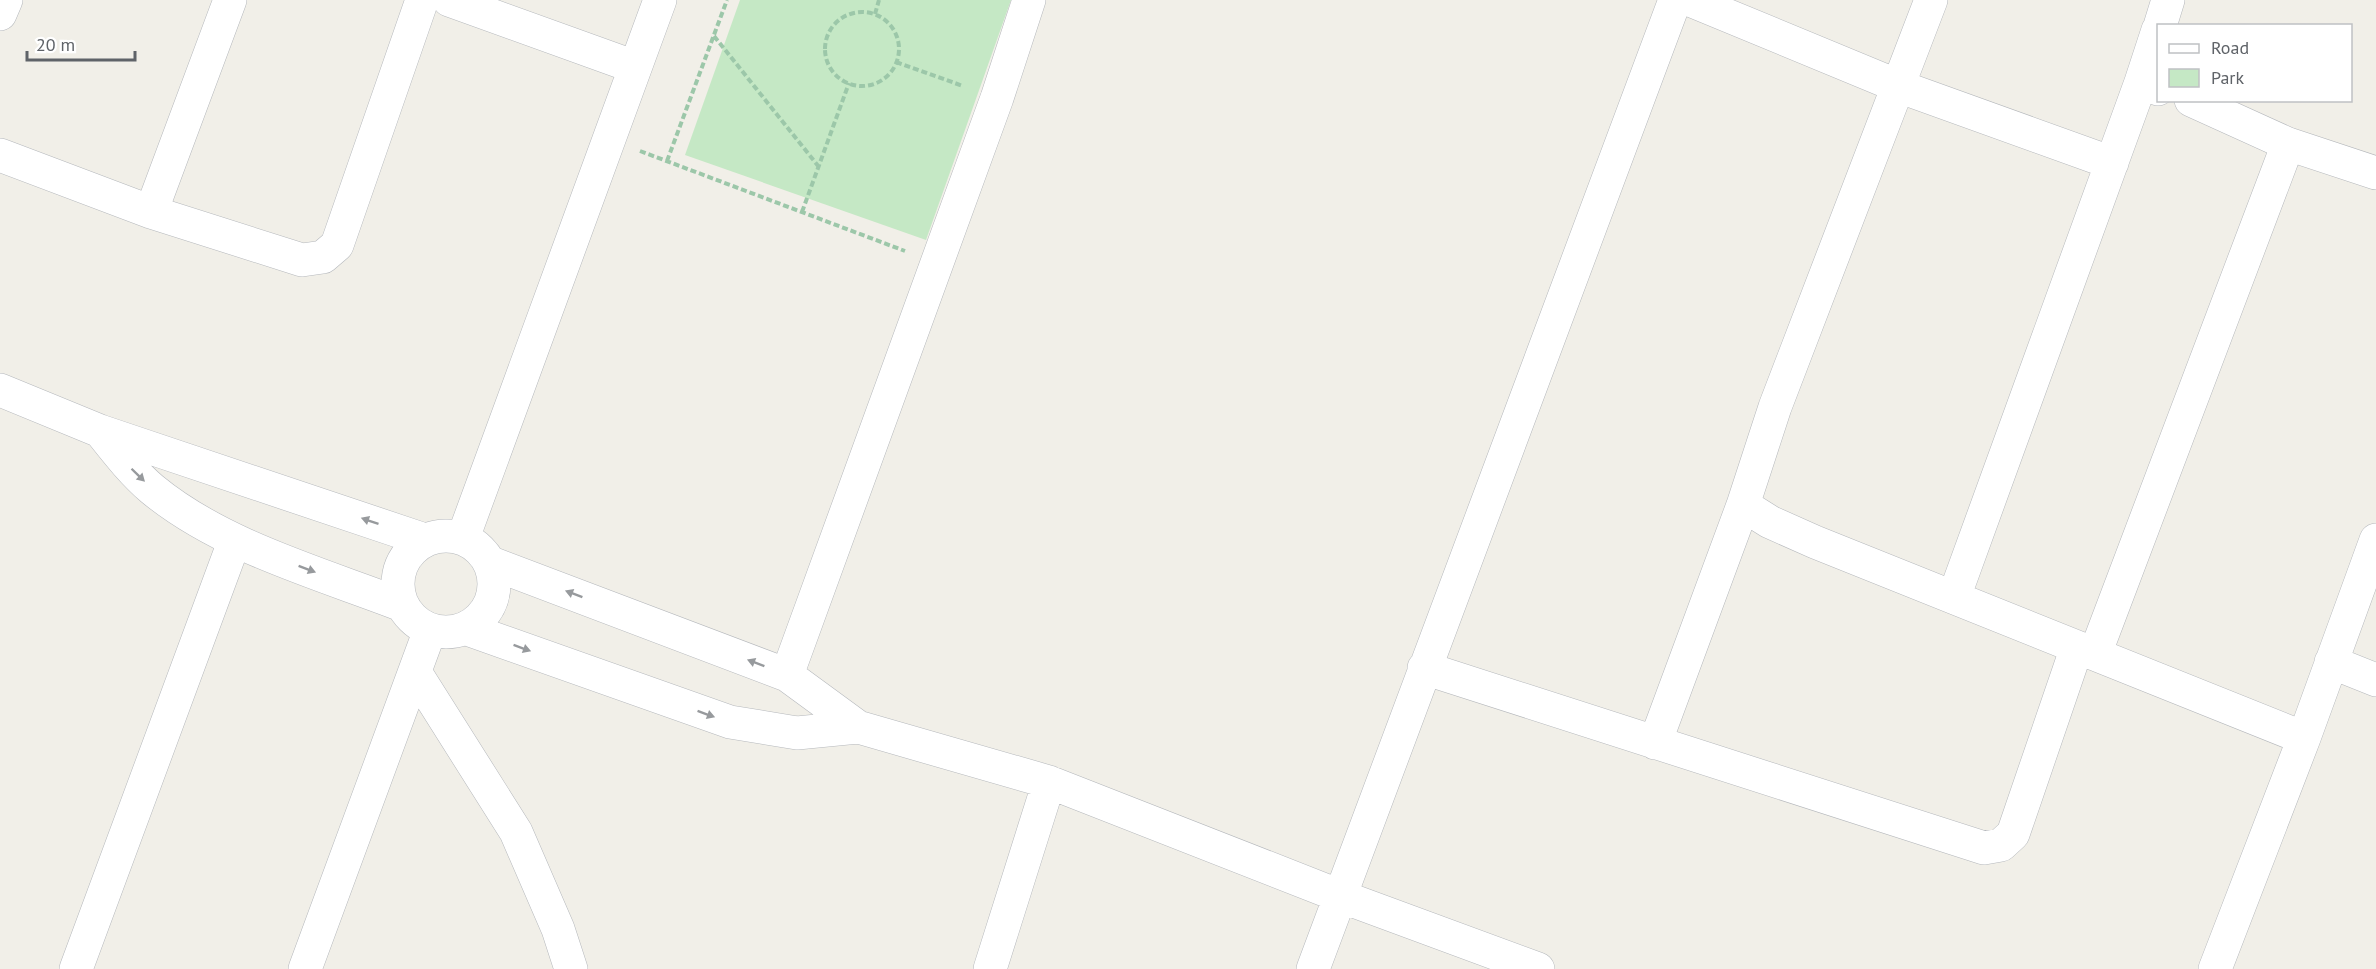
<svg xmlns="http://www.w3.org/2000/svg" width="2376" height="969" font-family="'PT Sans',sans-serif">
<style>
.green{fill:#c5e8c5}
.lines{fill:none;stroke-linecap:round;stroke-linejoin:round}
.street-casing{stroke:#b5b8bc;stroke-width:34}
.path{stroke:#9cc7a9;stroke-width:4;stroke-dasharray:6 3;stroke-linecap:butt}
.street{stroke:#fff;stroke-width:33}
.oneway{fill:#979a9d}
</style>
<rect width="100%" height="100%" fill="#f1efe8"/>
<path class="green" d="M740,0H1011L926,240L685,155Z"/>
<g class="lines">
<g class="street-casing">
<path id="street" d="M449,0L635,67
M1690,0L1898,86L2112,163
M1931,0L1775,407L1743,505L1770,522L1815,542L2304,738
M0,14L6,0
M2160,26L2168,0
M2141,82L2158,30
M2191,100L2288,144L2376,173
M0,155L151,212L302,260L323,257L337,245L422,0
M151,212L230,0
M0,390L100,431L425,540
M100,431C116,451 132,472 152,489C221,546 319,573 402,605
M398 584a48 48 0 1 1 96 0a48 48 0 1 1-96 0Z
M463,538L660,0
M491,563L787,675L858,727L1049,782L1340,896L1538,969
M1954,597L2141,82L2158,89
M467,629L730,722L797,733L858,727
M2095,654L2288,144
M2331,662L2376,680
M1424,668L1984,848L2001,845L2013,834L2077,647
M415,672L516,832L558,929L571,969
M787,675L997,98L1029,0
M1655,743L1743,505
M76,969L234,542
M305,969L430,630
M990,969L1049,782
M1313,969L1675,0
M2215,969L2304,738L2376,540"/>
</g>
<path class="path" d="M825 49a37 37 0 1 1 74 0a37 37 0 1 1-74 0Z
M875,14L879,0
M714,36L819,167
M896,62L963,86
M640,151L905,251
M667,161L727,0
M802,212L849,83"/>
<use href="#street" class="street"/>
</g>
<defs><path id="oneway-solid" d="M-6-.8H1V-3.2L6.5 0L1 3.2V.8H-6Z" transform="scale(1.5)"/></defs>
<g class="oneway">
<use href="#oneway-solid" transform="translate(138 475) rotate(44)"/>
<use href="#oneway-solid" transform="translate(370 521) rotate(-161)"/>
<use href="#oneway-solid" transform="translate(307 569) rotate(21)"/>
<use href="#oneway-solid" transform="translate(574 594) rotate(-159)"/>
<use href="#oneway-solid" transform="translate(522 648) rotate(20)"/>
<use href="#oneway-solid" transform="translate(756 663) rotate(-159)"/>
<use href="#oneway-solid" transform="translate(706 714) rotate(20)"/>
</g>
<rect x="2157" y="24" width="195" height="78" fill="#ffffff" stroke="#bfc1c3" stroke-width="1.5"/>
<rect x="2169" y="44" width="30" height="9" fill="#ffffff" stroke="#bfc1c3" stroke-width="1.5"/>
<text x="2211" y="54" font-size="18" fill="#5f6368">Road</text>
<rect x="2169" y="69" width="30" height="18" fill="#c5e8c5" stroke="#bfc1c3" stroke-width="1.5"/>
<text x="2211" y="84" font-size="18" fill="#5f6368">Park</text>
<path d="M27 51v9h108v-9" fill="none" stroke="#5f6368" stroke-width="3"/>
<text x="36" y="51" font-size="18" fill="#5f6368" stroke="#ffffff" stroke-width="4.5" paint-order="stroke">20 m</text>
</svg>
